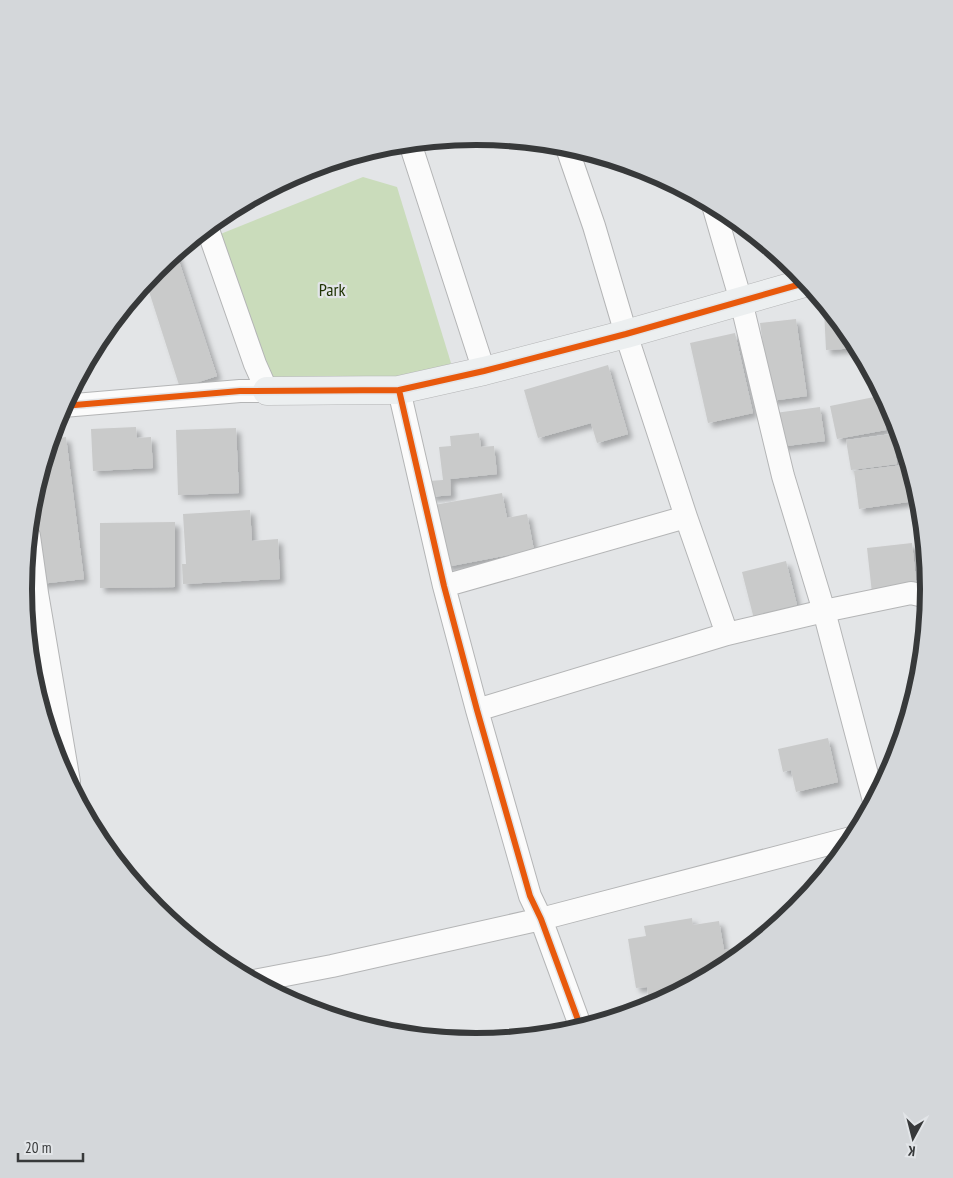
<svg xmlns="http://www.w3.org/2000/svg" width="953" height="1178" font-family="'PT Sans Narrow',sans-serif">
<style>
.green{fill:#cadcbb}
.building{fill:#c9caca;filter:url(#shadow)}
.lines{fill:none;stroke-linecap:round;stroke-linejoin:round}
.street-casing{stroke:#b4b5b6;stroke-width:24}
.secondary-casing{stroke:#b4b5b6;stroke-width:29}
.street{stroke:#fbfbfb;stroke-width:22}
.secondary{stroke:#eceff0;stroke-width:28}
.cycleway-casing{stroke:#e2e5e8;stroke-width:9}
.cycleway{stroke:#e8590c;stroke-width:6}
.labels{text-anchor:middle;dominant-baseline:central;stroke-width:4.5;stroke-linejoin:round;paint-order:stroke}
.park-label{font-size:18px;fill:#1f3303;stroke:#e2e5e8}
.rim{fill:none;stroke:#37393a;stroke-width:6}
</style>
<defs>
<filter id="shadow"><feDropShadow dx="4.5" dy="4.5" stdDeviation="2.5" flood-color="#0004"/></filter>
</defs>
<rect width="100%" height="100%" fill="#e3e5e7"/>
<path class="green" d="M363,177L397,187L451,363L435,376L271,387L213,237Z"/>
<path class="building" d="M176,252L217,376L180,388L146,282L157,269Z
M824,310H831L853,338L859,348L826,350Z
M796,319L807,396L771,401L760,323Z
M735,333L753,413L708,423L690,343Z
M608,365L628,434L597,443L591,423L538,438L524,390Z
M879,396L886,430L837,439L830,406Z
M820,407L825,441L779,447L775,413Z
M136,427L137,438L151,437L153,468L93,471L91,429Z
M236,428L239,493L178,495L176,430Z
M479,433L481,447L494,446L497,474L450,479L451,495L430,497L429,481L443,480L439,447L451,446L450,436Z
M892,434L897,464L851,470L846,440Z
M66,437L84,579L40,584L31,514L33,500L51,439Z
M903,465L908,502L859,509L854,471Z
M502,493L507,518L527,514L534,550L446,567L434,505Z
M250,510L252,541L278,539L280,579L183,584L182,564H186L183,514Z
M175,522V587L100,588V523Z
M912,543L917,589L872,593L867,548Z
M786,561L798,609L754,619L742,572Z
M828,738L838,782L796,792L791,770L783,772L778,749Z
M692,918L693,925L719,921L724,950L741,947L742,954L728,966L660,1002L649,1004L647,987L636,988L628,939L646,936L644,926Z"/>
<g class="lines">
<g class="street-casing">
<path id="street" d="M410,143L484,371
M566,145L594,226L626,334L686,517L727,634
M713,205L741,301L783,476L824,611L874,801
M399,390L444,586L477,710L530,896L541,919L581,1028
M63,406L240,391H267L255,364L207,227
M29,536L37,593
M444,586L686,517
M24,596L37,593L69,782
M477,710L727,634L824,611L911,593L928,597
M254,981L332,966L541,919L855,837"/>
</g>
<g class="secondary-casing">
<path id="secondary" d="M267,391L399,390L484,371L626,334L808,282"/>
</g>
<use href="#street" class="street"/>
<use href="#secondary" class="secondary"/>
<g class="cycleway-casing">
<path id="cycleway" d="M399,390L444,586L477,710L530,896L541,919L581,1028
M63,406L240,391L399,390L484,371L626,334L808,282"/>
</g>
<use href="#cycleway" class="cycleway"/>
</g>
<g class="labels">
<g class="park-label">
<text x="332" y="289">Park</text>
</g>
</g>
<path d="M0 0H953V1178H0ZM32 589a444 444 0 1 1 888 0a444 444 0 1 1-888 0Z" fill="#d4d7da" fill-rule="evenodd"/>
<path class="rim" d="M32 589a444 444 0 1 1 888 0a444 444 0 1 1-888 0Z"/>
<g transform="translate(913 1138) rotate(187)" stroke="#e2e5e8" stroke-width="4" paint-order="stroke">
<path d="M0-4L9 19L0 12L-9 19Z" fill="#37393a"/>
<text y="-8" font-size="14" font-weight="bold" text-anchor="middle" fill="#37393a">K</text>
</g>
<path d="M18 1153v8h65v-8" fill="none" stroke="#37393a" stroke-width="2.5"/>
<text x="25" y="1153" font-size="15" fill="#37393a" stroke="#e2e5e8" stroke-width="4" paint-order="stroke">20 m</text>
</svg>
